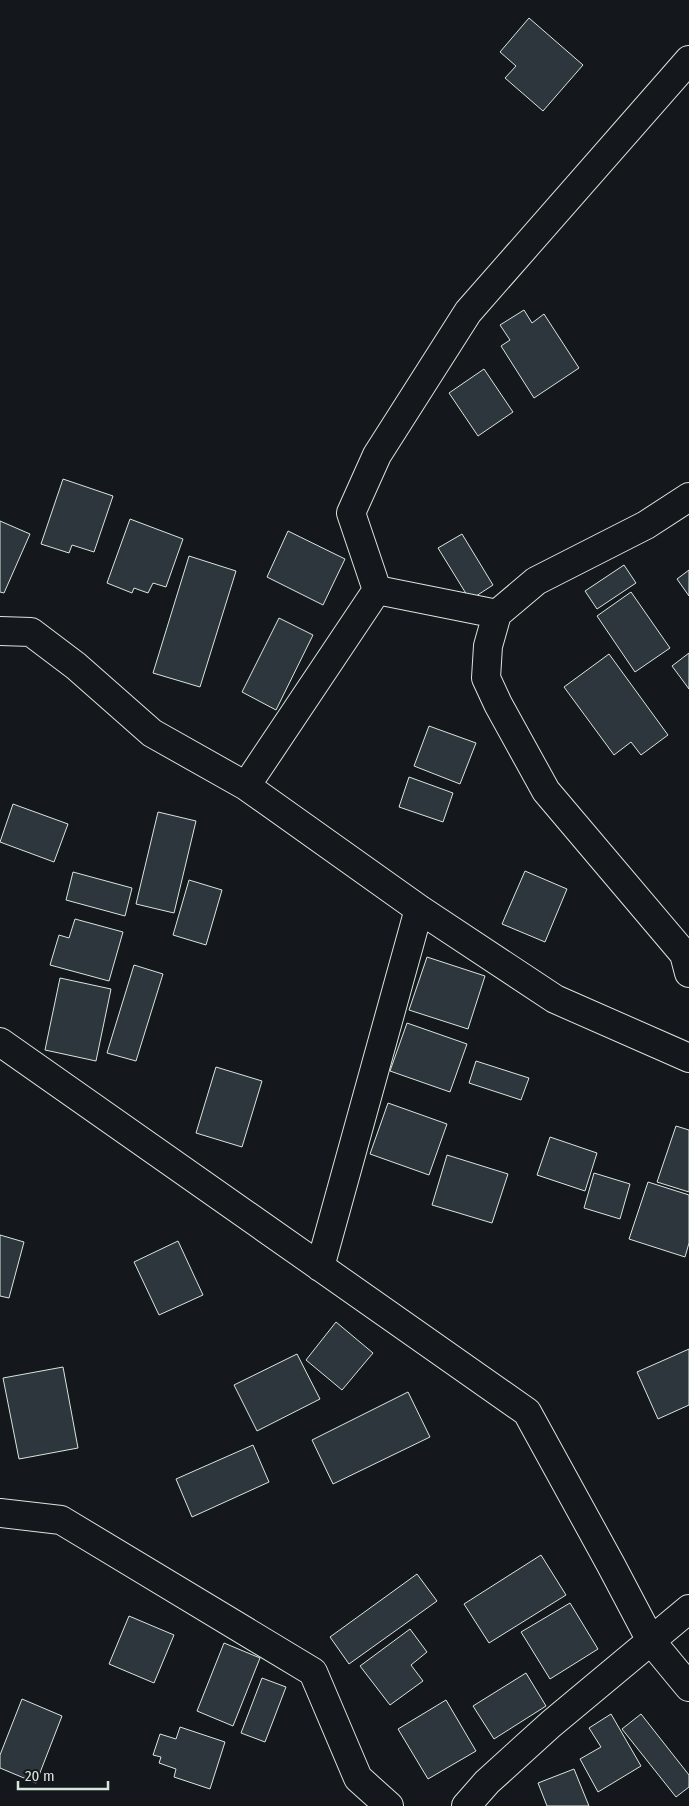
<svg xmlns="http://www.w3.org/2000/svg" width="689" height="1806" font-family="'Fira Sans Condensed',sans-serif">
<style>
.building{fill:#2c363c;stroke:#d8e6dc}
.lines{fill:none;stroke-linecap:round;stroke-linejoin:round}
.street-casing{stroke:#d8e6dc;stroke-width:30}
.street{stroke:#14181c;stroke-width:28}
</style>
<rect width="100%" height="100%" fill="#14181c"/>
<path class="building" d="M529,18L583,65L543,111L505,78L516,66L500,52Z
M524,310L532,323L544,314L579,368L534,398L501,346L510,340L500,325Z
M484,369L513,412L478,436L449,393Z
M63,479L113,496L94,552L72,545L69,553L41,544Z
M130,519L183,539L166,587L153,583L148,593L134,588L132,593L107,583Z
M0,521L30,534L4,593L0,592Z
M288,531L345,559L323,605L267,577Z
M462,534L493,585L470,600L438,548Z
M189,556L236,571L200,687L153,673Z
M624,565L636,583L597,609L585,591Z
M689,570V596L677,579Z
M631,592L670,648L635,672L597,616Z
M279,618L313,635L276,710L242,692Z
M689,653V689L672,666Z
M609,654L668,735L641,755L631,742L614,755L564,687Z
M429,726L476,743L460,784L414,766Z
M409,777L453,793L443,822L399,807Z
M13,804L68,824L54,862L0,842Z
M158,812L196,821L174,913L136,904Z
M525,871L567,889L545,942L502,924Z
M73,872L132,888L125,916L66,900Z
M189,880L222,890L206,945L173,935Z
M75,919L123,932L109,981L50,965L59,935L69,938Z
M427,957L485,976L468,1029L409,1010Z
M134,965L163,974L136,1061L107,1053Z
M60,978L111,989L96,1061L45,1050Z
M407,1023L467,1044L450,1092L390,1071Z
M476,1061L529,1078L521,1100L469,1083Z
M216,1067L262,1081L242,1147L196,1133Z
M388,1103L447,1124L429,1175L370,1154Z
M676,1126L689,1130V1192L657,1182Z
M550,1137L597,1153L585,1191L537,1175Z
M447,1155L508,1174L492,1223L432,1205Z
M594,1173L630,1184L620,1219L584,1208Z
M648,1182L689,1195V1243L685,1257L629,1239Z
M0,1235L24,1242L9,1298L0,1296Z
M178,1241L203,1295L159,1315L134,1262Z
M336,1322L373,1353L342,1390L306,1360Z
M689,1349V1405L658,1419L637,1372Z
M297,1354L320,1399L257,1431L234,1385Z
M63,1367L78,1448L19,1459L3,1378Z
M408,1392L430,1437L333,1484L312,1440Z
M253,1445L269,1482L192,1517L176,1479Z
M541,1555L566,1595L489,1643L464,1604Z
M417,1574L437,1601L349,1664L330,1637Z
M570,1603L598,1649L550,1679L521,1632Z
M129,1616L174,1635L154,1683L109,1664Z
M410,1629L427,1652L411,1665L423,1681L390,1705L360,1666Z
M224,1643L260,1658L233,1726L197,1711Z
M526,1673L546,1706L494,1739L473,1706Z
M262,1678L286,1687L265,1742L241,1733Z
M22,1699L62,1716L36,1783L0,1768V1755Z
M446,1700L476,1751L428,1779L398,1729Z
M611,1714L641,1766L598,1792L580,1759L601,1747L589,1728Z
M641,1714L689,1775V1787L676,1797L622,1729Z
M180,1727L225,1742L210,1789L174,1777L176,1769L159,1763L161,1757L153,1755L160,1734L176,1739Z
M574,1769L589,1806H547L538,1783Z"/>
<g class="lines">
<g class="street-casing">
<path id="street" d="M689,497L646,525L536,581L497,614L488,646L486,678L498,704L546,791L684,954L689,973
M377,590L351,513L377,455L468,312L689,60
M0,631L31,632L76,666L152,733L246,786L419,909L555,999L689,1058
M246,786L377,590L497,614
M0,1042L527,1412L611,1565L651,1641L689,1687
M320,1267L419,909
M0,1513L61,1520L313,1672L358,1778L389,1806
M466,1806L487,1782L551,1724L689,1609"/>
</g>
<use href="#street" class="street"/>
</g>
<path d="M18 1781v8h90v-8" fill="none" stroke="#d8e6dc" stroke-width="2.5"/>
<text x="25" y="1781" font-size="15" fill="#d8e6dc" stroke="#14181c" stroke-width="4" paint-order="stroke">20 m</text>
</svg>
